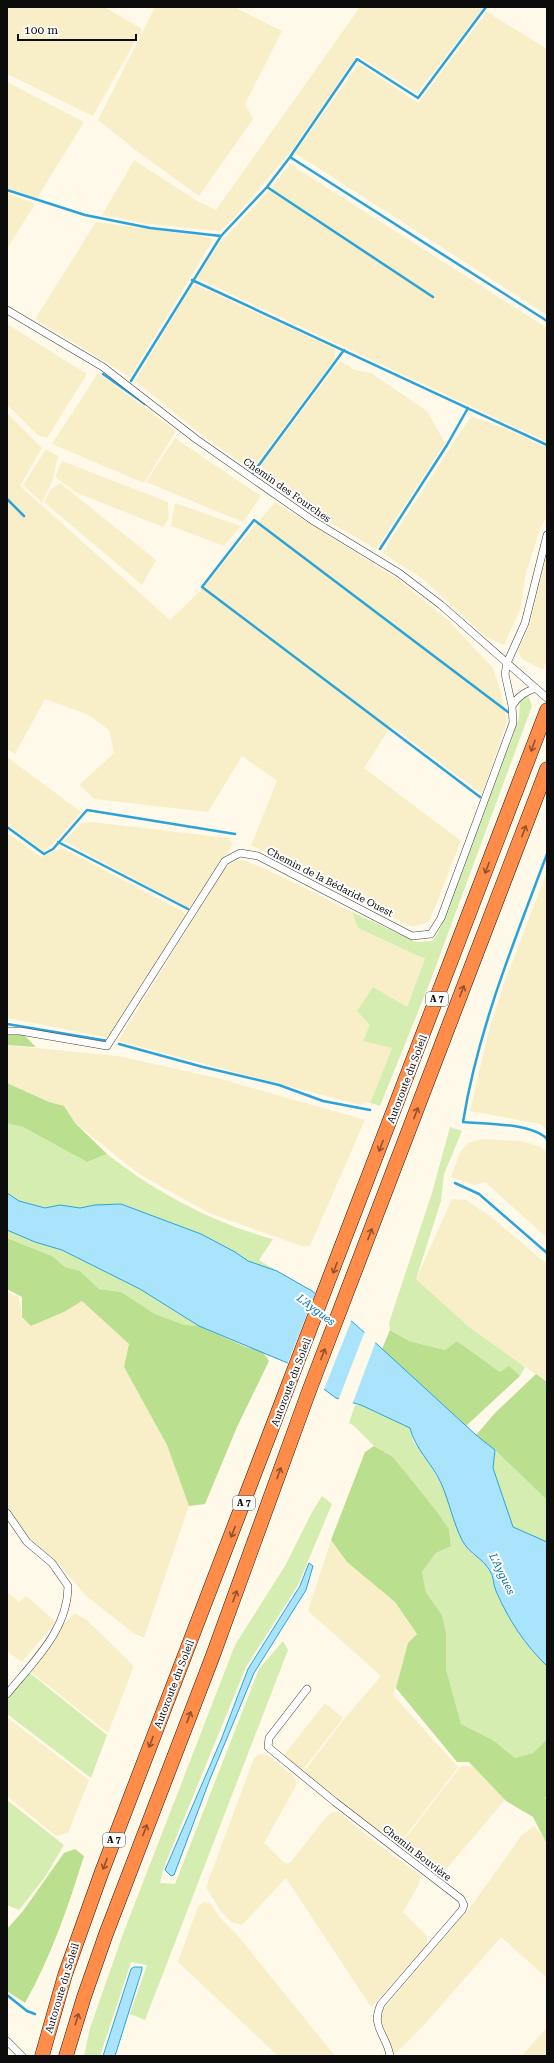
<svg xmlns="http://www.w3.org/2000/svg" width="554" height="2063" font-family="'Roboto Serif',serif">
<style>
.farmland{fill:#f8efc8}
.green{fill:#d5edb0}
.forest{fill:#badf8e}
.water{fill:#a9e4fc;stroke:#29a3da}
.pier{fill:#fff9ea}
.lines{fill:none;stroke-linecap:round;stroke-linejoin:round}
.stream{stroke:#29a3da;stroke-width:2.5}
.street-casing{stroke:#3f3f3f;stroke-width:8}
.highway-casing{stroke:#1d1d1d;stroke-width:15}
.street{stroke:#fff;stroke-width:7}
.highway{stroke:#ff8c48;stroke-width:14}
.oneway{stroke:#92522d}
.labels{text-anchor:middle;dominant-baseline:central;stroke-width:4;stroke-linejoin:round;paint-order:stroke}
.shield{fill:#fff;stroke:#555;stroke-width:1}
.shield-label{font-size:9px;font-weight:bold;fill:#0c0c0c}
.street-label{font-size:10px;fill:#0c0c0c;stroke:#fff}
.water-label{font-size:11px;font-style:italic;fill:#0a71a8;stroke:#fff}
</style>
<rect width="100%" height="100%" fill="#fff9ea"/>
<path class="farmland" d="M7,7H104L142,29L93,116L7,74Z
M155,7H234L282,31L245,104L253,119L199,196L138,152L98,120Z
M360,7H484L417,93L357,55L292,150L235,217L220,231L148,224L102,215L134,160L197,201L216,210Z
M487,12L547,49V315L295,153L359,64L418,103Z
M7,82L84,122L37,198L7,188Z
M290,164L547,328V442L197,278L219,244L267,193Z
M7,193L35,204L7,249Z
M96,222L209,237L213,240L130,377L35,319Z
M196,285L335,349V359L252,470L206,438L135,381L190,289Z
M7,324L87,374L47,438L38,435L7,405Z
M340,361L355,370L371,373L427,411L445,443L376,549L295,502L259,472L265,460Z
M98,373L176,431L144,483L52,444Z
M7,413L42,448L20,486L170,620L200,591L275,502L399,580L448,620L493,668L501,692L507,722L482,794L391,726L364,768L461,841L429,922L412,927L251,845L277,781L242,756L208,812L94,799L79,785L114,753L109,730L89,715L45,699L15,754L7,749Z
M471,416L506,429L547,448V516L540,529L526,573L520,610L504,645L486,637L423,579L382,553Z
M175,438L261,496L243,522L146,482Z
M46,449L58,456L53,479L42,503L23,485Z
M62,461L168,502L169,518L163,527L77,493L55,477Z
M60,483L156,560L142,585L44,502L51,489Z
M175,503L241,526L224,546L171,526Z
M547,552V659L543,670L522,659L518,650L529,627Z
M7,757L81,812L52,845L43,851L7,824Z
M92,822L228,838L233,844L190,909L64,841L82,823Z
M7,833L41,857L62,848L182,911L186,915L129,1003L110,1038L7,1018Z
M244,860L283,877L352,912L358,928L425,959L407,1007L370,1025L392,1048L371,1101L360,1105L118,1041L225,868L235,861Z
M547,871V1130L541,1124L470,1111L487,1038L502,989Z
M7,1045L118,1056L217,1078L365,1120L310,1246H301L209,1213L139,1174L75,1123L64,1106L49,1102L7,1083Z
M481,1139L522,1141L541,1147L547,1153V1238L485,1182L474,1185L451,1177L460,1152L468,1143Z
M452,1199L466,1200L491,1217L547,1264V1382L469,1327L416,1279Z
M7,1292L19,1297L22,1317L31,1326L64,1312L82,1301L129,1344L124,1367L167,1445L189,1506L144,1638L135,1634L86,1596L59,1564L34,1544L22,1531L7,1508Z
M331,1540L347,1562L395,1602L417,1634L393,1695L458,1767L398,1846L303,1773L345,1718L381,1676L308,1611Z
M7,1592L19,1602L26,1596L56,1622L22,1662L7,1651Z
M75,1613L87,1620L134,1666L108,1733L31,1672L56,1638L64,1623Z
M325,1703L343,1718L302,1771L284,1755Z
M7,1717L89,1780L68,1833L56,1836L7,1796Z
M260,1754L268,1755L295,1778L297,1784L264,1843L286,1864L291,1862L326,1817L332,1812H338L392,1855L421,1875L419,1884L403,1912L427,1936V1945L371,2007L286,1878L242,1925L231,1922L220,1910L206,1887L254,1758Z
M461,1766H473L505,1800L442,1874L401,1844Z
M534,1826L546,1840L547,1844V1978L501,1937L424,2025L393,2056L381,2019V2012L472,1905L522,1835Z
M204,1902L210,1903L220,1918L238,1936L335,2056H278L178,1962L198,1906Z
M547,2027V2056H522Z"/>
<path class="green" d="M528,695L532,706L430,982L380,1106L368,1102L371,1101L392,1048L363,1041L370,1025L357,1011L373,987L407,1007L425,959L358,928L352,912L416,942L433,941L442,925L519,718L520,700Z
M11,1122L23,1127L87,1162L107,1154C155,1192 213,1223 273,1239L259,1260L277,1271L248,1261L235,1252L121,1204L95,1205L80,1208L60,1205L45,1208L19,1201L7,1193V1123Z
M450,1127L462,1131L444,1174L441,1201L416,1279L469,1327L525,1367L520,1376L509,1367L500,1372L457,1341L445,1350L409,1341L390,1330L389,1323L432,1193Z
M7,1230L35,1242L62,1250L140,1289L199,1326L185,1325L155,1314L121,1292L99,1289L80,1271L65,1267L52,1256L7,1238Z
M355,1405H361L410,1428L413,1442L423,1453L440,1482L472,1554C487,1561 492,1574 495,1589C497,1597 504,1606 508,1614C518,1633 531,1651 547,1666V1739L533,1753L515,1758L493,1740L461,1724L446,1669V1632L442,1615L426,1592L422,1572L436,1553L451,1545L449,1529L393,1457L374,1446L354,1426L349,1423Z
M495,1450L547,1500V1542L513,1527L493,1468Z
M322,1496L332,1504L298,1585L246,1667L164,1867L160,1883L175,1884L259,1669L283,1641L288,1650L145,2020L130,2014L147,1965L131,1962L100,2056H84L90,2028L123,1934L235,1645L285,1566L312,1512Z
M30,1673L107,1735L91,1778L7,1714V1700Z
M7,1800L64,1845L45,1877L19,1910L7,1905Z"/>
<path class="forest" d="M23,1034L36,1047L7,1045V1035Z
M7,1083L49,1102L64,1106L75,1123L107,1154L87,1162L23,1127L7,1123Z
M7,1238L52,1256L65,1267L80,1271L99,1289L121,1292L155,1314L185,1325L199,1326L246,1347L262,1351L269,1361L237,1427L205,1504L189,1506L167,1445L124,1367L129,1344L82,1301L64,1312L31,1326L22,1317V1297L7,1289Z
M390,1330L409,1341L445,1350L457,1341L500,1372L509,1366L520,1376L466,1426L382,1349Z
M536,1374L547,1382V1500L495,1450L476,1435L495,1413Z
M374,1446L393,1457L437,1512L449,1529L451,1546L436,1553L422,1572L426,1592L442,1615L446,1632V1669L461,1724L493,1740L515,1758L533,1753L547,1739V1795L545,1798L547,1801V1844L533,1817L506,1801L469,1762H457L396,1688L408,1643L417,1634L395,1602L347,1562L331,1540L365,1452Z
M75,1849L84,1856C68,1907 51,1957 25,2003L7,1991V1929L23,1911L64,1853Z"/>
<path class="water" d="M7,1193L19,1201L45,1208L60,1205L80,1208L95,1205L121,1204L201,1234L235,1252L248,1261L277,1271L312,1291L355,1324L476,1435L495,1450L493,1468L513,1527L547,1542V1666C525,1645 508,1619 496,1591C493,1584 494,1577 490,1571C483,1558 469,1554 462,1540C453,1522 449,1501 441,1483C432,1463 415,1449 410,1428L361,1405L336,1398L290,1364L199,1326L140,1289L62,1250L35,1242L7,1230Z
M309,1563L313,1566L306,1590L254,1673L210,1779L174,1875L171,1876L165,1870L221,1740L248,1669L300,1586Z
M134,1967H142V1970L115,2056H103L131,1969Z"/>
<path class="pier" d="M316,1291L352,1319L323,1392L287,1365Z
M365,1331L376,1341L352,1405L338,1401Z"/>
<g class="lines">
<path class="stream" d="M290,157L357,59L418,98L486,7
M267,187L433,297
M7,190L85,215L150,228L221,236L267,187L290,157L547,321
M192,280L547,445
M103,374L145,404
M131,381L221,236
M253,473L344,350
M7,499L24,516
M380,549L447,445L468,408
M480,797L202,587L254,520L508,712
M7,827L44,854L53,849L87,810L235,834
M58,842L188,909
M547,854C514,942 478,1029 463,1122C485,1124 532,1123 547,1139
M7,1024L108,1041
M119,1044L203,1067L279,1085L323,1101L370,1110
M455,1183L479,1194L547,1253
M7,1995L27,2011L35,2014"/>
<g class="street-casing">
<path id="street" d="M7,310L103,367L196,439L312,520L399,573L441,605L547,698
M512,706C518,696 525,692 536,688
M7,1031H20L107,1046L225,861L240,853L258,856L412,936L431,934L441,918L513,723L512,706L505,674L507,663L525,623L547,535
M7,1513L27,1542L52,1563L68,1586C68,1630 33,1662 7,1694
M307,1689L269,1738L268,1747L335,1802L461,1899L464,1905L462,1910L381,2004C370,2027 387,2035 390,2056
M7,2041L22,2056"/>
</g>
<g class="highway-casing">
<path id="highway" d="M42,2056L65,1975L101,1874L547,710
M66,2056L84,1997L106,1934L212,1658L309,1391L547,769"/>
</g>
<use href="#street" class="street"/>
<use href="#highway" class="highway"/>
</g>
<defs><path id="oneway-shaft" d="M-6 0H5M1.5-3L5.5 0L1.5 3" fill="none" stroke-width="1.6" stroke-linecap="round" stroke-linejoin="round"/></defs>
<g class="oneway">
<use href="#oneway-shaft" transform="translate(533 746) rotate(110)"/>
<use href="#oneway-shaft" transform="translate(524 831) rotate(-69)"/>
<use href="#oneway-shaft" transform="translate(487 868) rotate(111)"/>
<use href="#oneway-shaft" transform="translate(462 991) rotate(-69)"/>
<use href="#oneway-shaft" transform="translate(416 1113) rotate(-69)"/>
<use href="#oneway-shaft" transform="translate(381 1146) rotate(111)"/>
<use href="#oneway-shaft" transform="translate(370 1234) rotate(-69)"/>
<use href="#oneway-shaft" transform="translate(335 1268) rotate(111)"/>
<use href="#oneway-shaft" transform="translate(323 1354) rotate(-69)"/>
<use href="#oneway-shaft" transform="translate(279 1473) rotate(-70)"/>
<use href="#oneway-shaft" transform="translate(233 1532) rotate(111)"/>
<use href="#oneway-shaft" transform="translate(235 1596) rotate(-70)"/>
<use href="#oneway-shaft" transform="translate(189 1717) rotate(-69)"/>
<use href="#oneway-shaft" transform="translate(151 1742) rotate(111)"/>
<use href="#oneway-shaft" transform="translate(145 1830) rotate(-69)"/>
<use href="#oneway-shaft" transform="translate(105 1864) rotate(111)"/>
<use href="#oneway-shaft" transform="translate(77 2019) rotate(-73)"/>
</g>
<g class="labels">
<g class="shield">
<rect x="426" y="992" width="22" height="14" rx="3"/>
<rect x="233" y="1496" width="22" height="14" rx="3"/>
<rect x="103" y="1833" width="22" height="14" rx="3"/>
</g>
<g class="shield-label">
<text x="437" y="999">A 7</text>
<text x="244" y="1503">A 7</text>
<text x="114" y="1840">A 7</text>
</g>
<g class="street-label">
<text transform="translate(287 490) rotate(35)">Chemin des Fourches</text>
<text transform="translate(330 882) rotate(27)">Chemin de la Bédaride Ouest</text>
<text transform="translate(407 1079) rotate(-69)">Autoroute du Soleil</text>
<text transform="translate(291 1382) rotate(-69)">Autoroute du Soleil</text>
<text transform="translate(174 1684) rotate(-69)">Autoroute du Soleil</text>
<text transform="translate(417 1853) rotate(38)">Chemin Bouvière</text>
<text transform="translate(62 1988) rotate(-73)">Autoroute du Soleil</text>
</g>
<g class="water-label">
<text transform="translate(316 1310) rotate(37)">L'Aygues</text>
<text transform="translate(502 1574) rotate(64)">L'Aygues</text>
</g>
</g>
<rect width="554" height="2063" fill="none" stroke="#0c0c0c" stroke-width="16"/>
<path d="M18 34v6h118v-6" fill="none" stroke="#0c0c0c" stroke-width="2"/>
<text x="24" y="34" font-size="12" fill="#0c0c0c" stroke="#ffffff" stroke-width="3" paint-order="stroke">100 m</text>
</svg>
